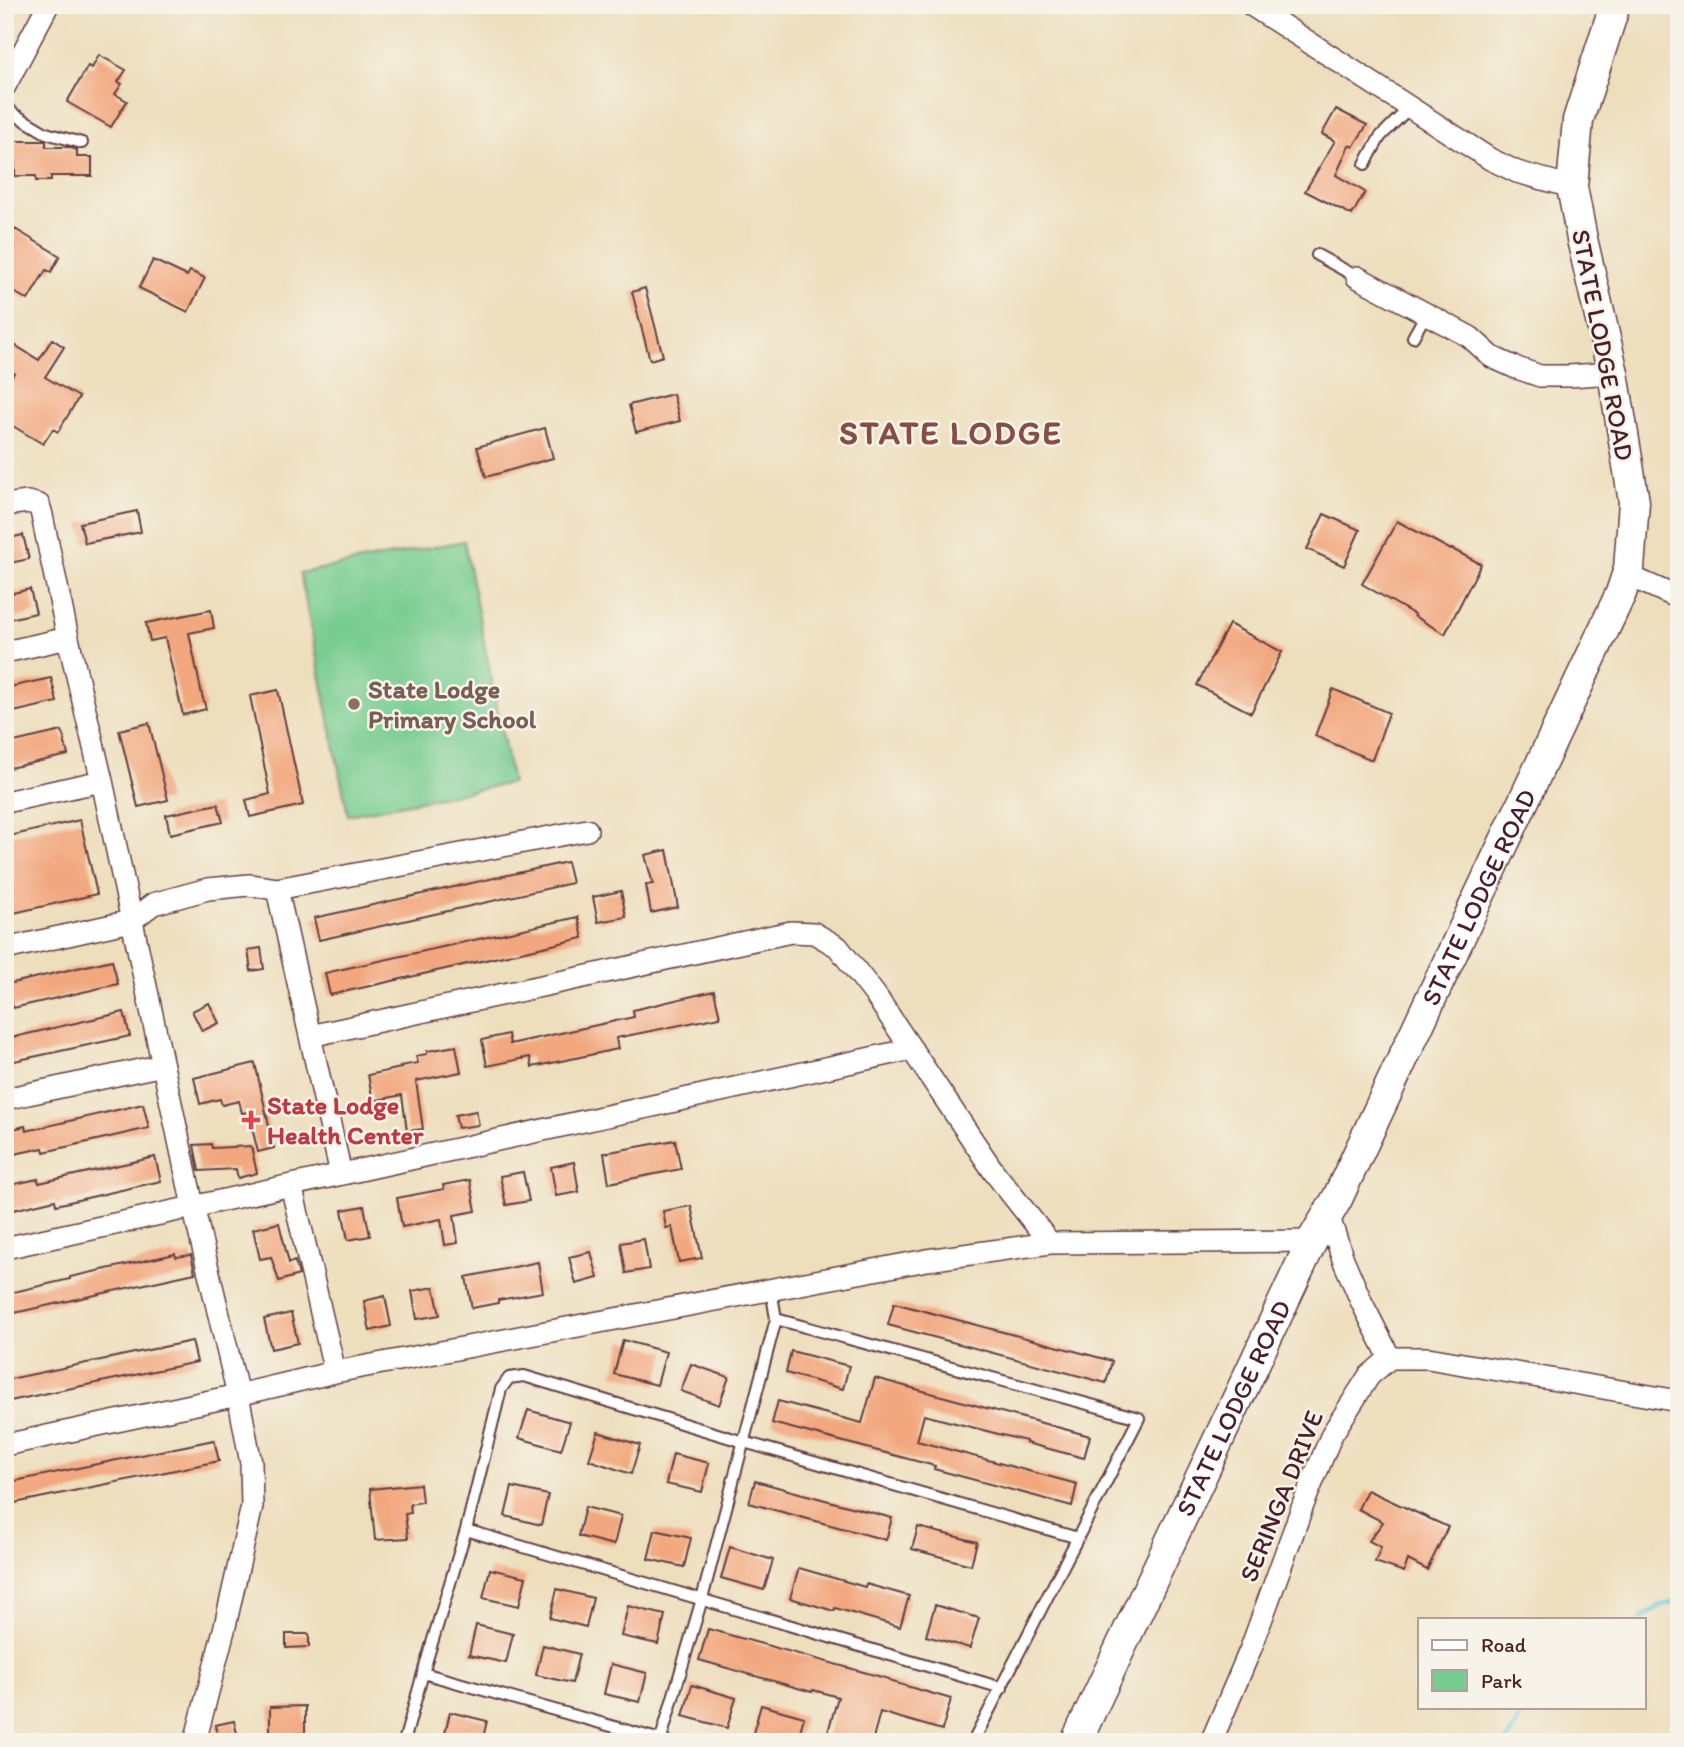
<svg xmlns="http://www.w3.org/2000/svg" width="1684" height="1747" font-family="Itim,sans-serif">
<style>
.green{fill:#77cc90;stroke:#60765e;stroke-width:2}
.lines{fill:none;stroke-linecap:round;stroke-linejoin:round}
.stream{stroke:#5dc9d5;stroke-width:5}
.building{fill:#f2a77e}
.lane-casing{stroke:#623c41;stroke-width:14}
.street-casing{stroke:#623c41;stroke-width:24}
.secondary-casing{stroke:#623c41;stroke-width:33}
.lane{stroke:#fff;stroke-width:10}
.street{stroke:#fff;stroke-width:21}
.secondary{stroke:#fff;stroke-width:30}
.education-dot{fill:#8d6e63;stroke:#f7f3e8;stroke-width:2.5}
.health-dot{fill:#e0444e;stroke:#f7f3e8;stroke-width:2.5}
.labels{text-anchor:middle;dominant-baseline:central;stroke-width:5;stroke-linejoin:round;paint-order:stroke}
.street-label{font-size:26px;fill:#4a1f2b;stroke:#f7f3e8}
.education-label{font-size:26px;font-weight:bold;fill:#785e54;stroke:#f7f3e8;text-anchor:start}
.health-label{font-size:26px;font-weight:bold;fill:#be3a42;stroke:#f7f3e8;text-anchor:start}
.district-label{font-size:33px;font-weight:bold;letter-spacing:2px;fill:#854f48;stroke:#f7f3e8}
</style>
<rect width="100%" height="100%" fill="#f7f3e8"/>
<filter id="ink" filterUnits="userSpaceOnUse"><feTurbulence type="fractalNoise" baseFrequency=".0143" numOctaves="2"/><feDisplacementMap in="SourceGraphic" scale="14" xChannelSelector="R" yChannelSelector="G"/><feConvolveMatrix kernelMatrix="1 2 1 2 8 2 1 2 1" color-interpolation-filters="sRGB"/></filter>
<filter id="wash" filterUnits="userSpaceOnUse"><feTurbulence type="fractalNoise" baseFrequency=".00686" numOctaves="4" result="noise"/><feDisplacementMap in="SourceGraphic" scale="28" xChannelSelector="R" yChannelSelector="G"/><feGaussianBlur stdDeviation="1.57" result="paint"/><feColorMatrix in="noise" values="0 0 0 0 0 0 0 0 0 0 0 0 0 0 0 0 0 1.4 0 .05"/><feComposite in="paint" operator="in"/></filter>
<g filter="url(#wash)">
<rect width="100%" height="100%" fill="#eddebc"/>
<path class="green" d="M464,541L512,783L348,815L300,573Z"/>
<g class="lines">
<path class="stream" d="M1641,1619L1658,1607L1679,1601
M1507,1742L1525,1707"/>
</g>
<g id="blocks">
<path class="building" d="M99,55L126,70L118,82L122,84L115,94L127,101L111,127L67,102L88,66L92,68Z
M1336,109L1367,125L1353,147L1349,145L1336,175L1365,192L1352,215L1305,191L1335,141L1322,134Z
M15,141H46V147H69L77,150V157H92V176H51V181H36V176H15Z
M15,229L60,256L51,272L46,270L28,300L5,287V262L14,249L6,244Z
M153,260L187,276L190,271L205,278L188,312L139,288Z
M645,288L663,356L650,360L632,292Z
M5,339L39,360L52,339L64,347L45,377L79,397L58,432L53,429L43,444L6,422L12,411L5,407V389L14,373L5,368Z
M673,394L680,421L636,432L629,405Z
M545,428L553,458L486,477L477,447Z
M137,511L141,532L85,543L80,523Z
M1324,514L1360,530L1344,566L1307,549Z
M1397,521L1451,550L1452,549L1481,564L1445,634L1414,616L1415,615L1362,584Z
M23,535L29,559L5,564V539Z
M30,589L36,613L5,620V595Z
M211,610L214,628L189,633L202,695L206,709L183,715L165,638L150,641L146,623Z
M1229,624L1282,652L1251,713L1197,685Z
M51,678L57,702L5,714V688Z
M1333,689L1389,713L1372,760L1315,736Z
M278,690L303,805L250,817L246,800L270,794L250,696Z
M149,723L168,800L138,807L119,730Z
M62,731L68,755L5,769V744Z
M218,804L223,822L170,834L166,815Z
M80,820L97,894L5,915V837Z
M667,850L678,907L651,913L646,885L653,884L645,855Z
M567,862L572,883L319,940L314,918Z
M621,891L626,917L598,922L593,897Z
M578,917L583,938L330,995L325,973Z
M261,948L264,969L251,971L248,950Z
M112,960L118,984L13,1008L8,984Z
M714,991L720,1017L616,1038L618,1049L566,1060L532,1067L530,1057L487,1066L482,1040L508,1034L510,1044L634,1017L633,1010Z
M209,1003L219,1023L202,1031L192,1011Z
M124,1012L130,1036L5,1063V1039Z
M456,1046L461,1072L416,1081L423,1129L407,1131L402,1095L373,1101L368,1075L401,1068L400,1066L418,1063L416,1056L427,1054V1051Z
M255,1063L274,1148L258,1152L248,1112L242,1113L239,1101L222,1105L220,1099L200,1104L194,1078Z
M143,1104L149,1128L44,1152L43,1148L5,1156V1131L25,1126L26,1131Z
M476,1111L479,1125L458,1128L455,1115Z
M675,1140L681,1169L609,1183L604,1153Z
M211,1144L212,1148L251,1146L257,1173L238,1178L236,1169L199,1171L194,1145Z
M155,1157L161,1181L56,1205L55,1200L5,1212V1186L38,1179L39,1183Z
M574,1162L579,1192L556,1196L551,1167Z
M523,1172L529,1201L506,1205L500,1176Z
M470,1180L476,1211L454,1215L458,1243L445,1245L441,1219L402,1227L397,1198L444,1189L443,1185Z
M364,1206L370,1236L348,1240L342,1210Z
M691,1206L702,1258L679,1262L672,1227L666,1228L663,1211Z
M279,1223L289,1263L295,1261L299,1275L279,1281L271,1257L260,1259L253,1229Z
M644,1239L649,1269L626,1273L621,1243Z
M591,1252L598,1278L576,1284L569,1257Z
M175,1254L176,1257L191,1255L195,1273L5,1315V1294L70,1279V1277Z
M538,1262L543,1292L498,1300V1303L472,1308L466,1277Z
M434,1287L440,1315L417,1319L412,1291Z
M385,1296L391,1326L370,1331L364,1301Z
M894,1303L1112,1361L1106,1383L888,1325Z
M291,1313L298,1343L271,1349L264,1319Z
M623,1340L666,1352L657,1385L614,1374Z
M192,1341L197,1362L5,1402V1380Z
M791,1351L849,1366L843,1389L786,1373Z
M691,1364L729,1377L719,1405L681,1391Z
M875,1378L1090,1436L1084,1458L1026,1443V1441L924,1415L917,1441L1077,1484L1072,1506L934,1469L935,1466L772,1423L778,1401L862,1423Z
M528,1410L570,1422L561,1450L519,1438Z
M598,1432L640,1445L631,1474L589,1460Z
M214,1440L219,1461L5,1505V1483Z
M673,1454L709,1463L702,1492L666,1484Z
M755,1481L892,1518L886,1540L749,1503Z
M420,1484L422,1502L410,1504L411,1513L405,1514L408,1538L375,1540L370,1489Z
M512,1487L548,1495L541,1525L505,1516Z
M1367,1490L1448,1527L1427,1570L1408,1560L1404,1572L1375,1562L1381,1547L1369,1541L1383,1522L1358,1509Z
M585,1507L621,1516L614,1545L578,1536Z
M918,1527L977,1542L971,1565L912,1549Z
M655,1530L691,1538L684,1567L648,1559Z
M730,1547L773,1560L764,1590L721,1578Z
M799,1568L865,1587L866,1584L909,1596L900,1627L835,1608L834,1611L790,1598Z
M490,1569L526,1577L519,1606L483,1598Z
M557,1589L593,1598L586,1627L550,1618Z
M935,1605L979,1618L970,1648L926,1636Z
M628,1606L665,1615L658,1644L621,1636Z
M476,1625L513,1634L506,1663L469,1655Z
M708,1629L889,1679V1681L951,1699L942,1730L880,1712L872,1742H825L838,1697L813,1690L812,1692L699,1660Z
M286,1634H309V1647L286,1648Z
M543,1645L579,1654L572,1683L536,1675Z
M611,1664L647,1673L640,1702L604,1694Z
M692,1685L736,1698L727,1728L683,1716Z
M761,1705L804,1717L797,1742H785L753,1733Z
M305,1706V1742H270V1707Z
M450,1712L487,1721L482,1742H443Z
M234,1721L239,1742H219L215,1725Z"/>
</g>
</g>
<g filter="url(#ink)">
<use href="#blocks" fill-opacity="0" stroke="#623c41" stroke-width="2"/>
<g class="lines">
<g class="lane-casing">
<path id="lane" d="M5,106L14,114L46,133L82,143
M1365,164L1380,137L1409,108
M1317,255L1357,277
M1413,337L1426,314
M776,1319L1139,1418L973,1742
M466,1530L1002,1688
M423,1673L668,1742
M404,1742L423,1673L466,1530L501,1389L509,1378L524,1376L744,1442L1078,1538
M660,1742L702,1599L776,1319L771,1289"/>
</g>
<g class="street-casing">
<path id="street" d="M1251,5L1490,159L1517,172L1572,187
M5,86L48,5
M1357,277L1470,337L1492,357L1514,367L1540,376H1569L1613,373
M5,505L28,502L39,505L41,511L68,638L102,781L193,1206L238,1395L251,1463L252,1506L225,1626L195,1742
M1627,575L1679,598
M5,652L68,638
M5,802L102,781
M277,889L341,1174
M5,949L131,921L153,904L208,889L249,885L277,889L587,830
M310,1036L791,932L814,933L838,947L876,996L994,1172L1050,1243
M5,1099L163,1065
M291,1185L335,1372
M1328,1214L1343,1259L1362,1303L1390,1358
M5,1248L912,1049
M5,1445L238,1395L335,1372L927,1260L1050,1243L1312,1241
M1211,1742L1251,1648L1303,1505L1332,1434L1369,1376L1390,1358H1428L1679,1401"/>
</g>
<g class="secondary-casing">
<g id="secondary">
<path id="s1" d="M1076,1742L1312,1241L1337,1199L1621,593L1629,569L1634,502L1613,373L1582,239L1572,187L1578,120L1615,5"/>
</g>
</g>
<use href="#lane" class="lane"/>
<use href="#street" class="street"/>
<use href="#secondary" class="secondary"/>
</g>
</g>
<circle class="education-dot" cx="354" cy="704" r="7"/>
<path class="health-dot" d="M247.5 1109.5h7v7h7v7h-7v7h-7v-7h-7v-7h7z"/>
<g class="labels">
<g class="street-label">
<text transform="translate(1603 345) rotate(79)">STATE LODGE ROAD</text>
<text stroke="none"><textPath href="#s1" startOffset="936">STATE LODGE ROAD</textPath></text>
<text stroke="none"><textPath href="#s1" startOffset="369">STATE LODGE ROAD</textPath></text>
<text transform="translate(1281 1496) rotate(-68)">SERINGA DRIVE</text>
</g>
<g class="education-label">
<text x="368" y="689">State Lodge<tspan x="368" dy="30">Primary School</tspan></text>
</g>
<g class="health-label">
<text x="267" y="1105">State Lodge<tspan x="267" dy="30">Health Center</tspan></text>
</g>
<g class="district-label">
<text x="951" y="432">STATE LODGE</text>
</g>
</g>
<rect width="1684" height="1747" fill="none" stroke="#f7f3e8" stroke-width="28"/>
<rect x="1418" y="1618" width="228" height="91" fill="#f7f3e8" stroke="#b29e9c" stroke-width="2"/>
<rect x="1432" y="1640" width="35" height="10" fill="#ffffff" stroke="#b29e9c" stroke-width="2"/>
<text x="1481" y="1652" font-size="21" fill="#4a1f2b">Road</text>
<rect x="1432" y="1670" width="35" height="21" fill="#77cc90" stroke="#b29e9c" stroke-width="2"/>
<text x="1481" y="1688" font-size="21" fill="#4a1f2b">Park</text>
</svg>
